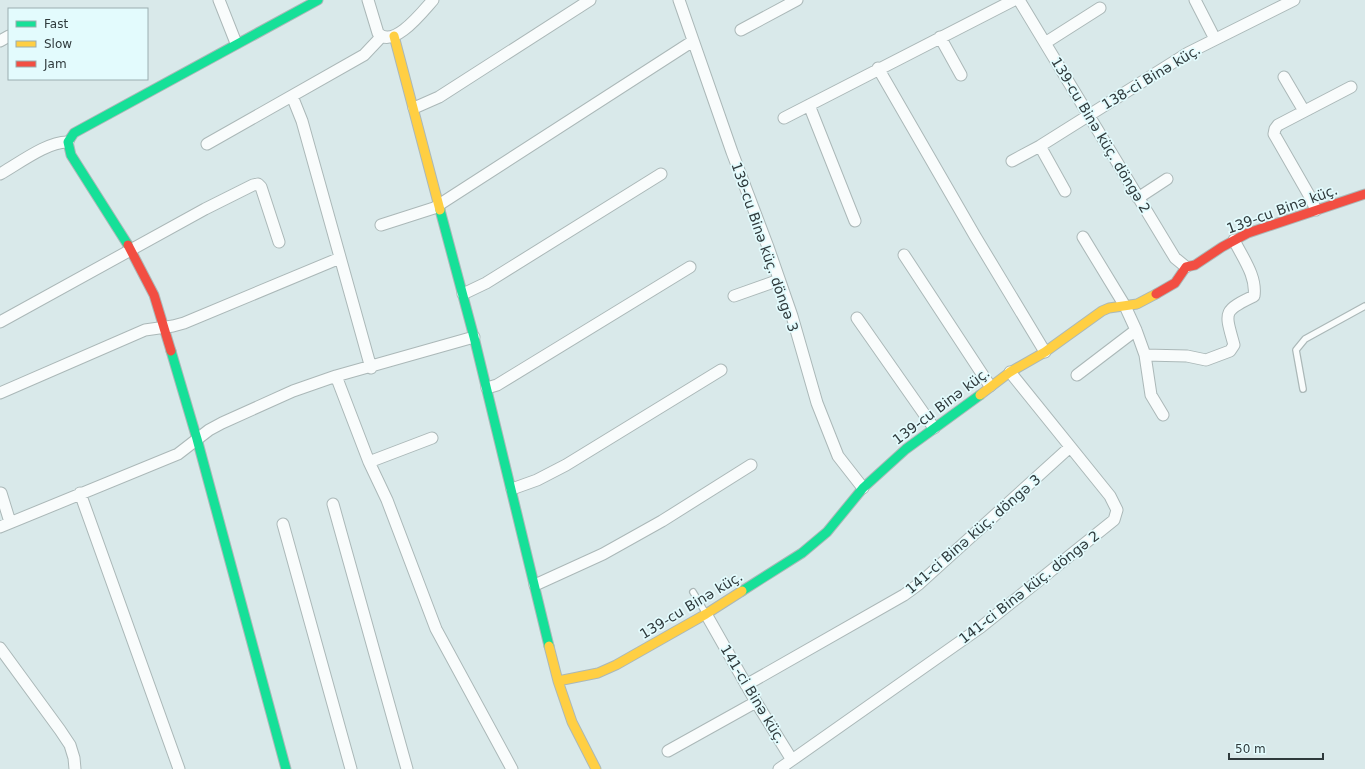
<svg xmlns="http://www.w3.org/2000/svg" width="1365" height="769" font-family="'DejaVu Sans',sans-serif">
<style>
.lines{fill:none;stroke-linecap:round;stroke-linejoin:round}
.lane-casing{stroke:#abb8b8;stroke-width:8}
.street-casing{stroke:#abb8b8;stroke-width:13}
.fast-casing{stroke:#abb8b8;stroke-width:11}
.slow-casing{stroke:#abb8b8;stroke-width:11}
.jam-casing{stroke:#abb8b8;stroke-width:11}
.lane{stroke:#f9fcfc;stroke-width:5.5}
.street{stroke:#f9fcfc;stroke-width:11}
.fast{stroke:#16e098;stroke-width:9}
.slow{stroke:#ffcf43;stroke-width:9}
.jam{stroke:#f24e42;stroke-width:9}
.labels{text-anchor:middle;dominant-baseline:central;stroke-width:3.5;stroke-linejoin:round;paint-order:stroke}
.street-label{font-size:14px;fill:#2f3a3c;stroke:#e3fbfd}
</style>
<rect width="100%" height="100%" fill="#d9e9ea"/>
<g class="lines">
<g class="lane-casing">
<path id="lane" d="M1303,389L1296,350L1305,339L1365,306
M693,592L705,612"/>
</g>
<g class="street-casing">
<path id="street" d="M219,0L236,43
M368,0L378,33C393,50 423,11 433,0
M679,0L732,152L768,247L792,316L817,403L838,456L863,488
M1019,0L1175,258L1186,267
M1195,0L1215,39
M741,30L797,0
M940,37L961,75
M0,41L9,36
M1045,43L1100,8
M878,68L975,236L1045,352
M1284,77L1304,111
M292,96L302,121L371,368
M809,105L855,221
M414,108L439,97L590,0
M784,118L1014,0
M207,144L364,55L381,37
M1040,146L1065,191
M1012,161L1040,146L1188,53L1294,0
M0,174C18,164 48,141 68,142
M1138,198L1167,179
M1316,210L1309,195L1274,134L1275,129L1278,125L1351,87
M381,225L434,208L693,41
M1083,237L1125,306L1136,330L1145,355L1151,395L1163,415
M904,255L990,386
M463,294L486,283L661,174
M734,296L779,280
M857,318L934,428
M0,322L205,209L253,185L258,184L261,187L279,242
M1145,355L1187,356L1206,360L1230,351L1234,345C1225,312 1222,311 1254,296C1257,276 1242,257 1234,240
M1077,375L1136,330
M336,376L369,462L387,500L436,629L512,769
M487,388L497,385L690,267
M0,393L145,330L173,326L184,323L340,258
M369,462L432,438
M512,489L537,480L566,465L721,370
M1,493L10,522
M80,493L179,769
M333,504L407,769
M283,524L351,769
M0,527L178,454L209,430L222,423L293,391L336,376L474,337
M535,585L603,554L662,521L751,465
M706,614L756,702L792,760L779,769
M0,648L60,730L70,745L74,758L75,769
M746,685L904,595L919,584L1070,447
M668,751L756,702
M792,760L981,627L1114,520L1117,510L1110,496L1010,372"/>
</g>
<g class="fast-casing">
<path id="fast" d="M440,210L474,337L549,646
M128,245L71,155L68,142L74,133L318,0
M171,351L197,439L286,769
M742,591L802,553L827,532L863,488L906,449L980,395"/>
</g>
<g class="slow-casing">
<path id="slow" d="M394,36L440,210
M980,395L1010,372L1045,352L1102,311L1109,308L1137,304L1156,294
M549,646L558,681L572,722L596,769
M558,681L598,673L616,665L706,614L742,591"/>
</g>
<g class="jam-casing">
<path id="jam" d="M128,245L154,295L171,351
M1156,294L1175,283L1186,267L1195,265L1222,247L1248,233L1365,194"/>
</g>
<use href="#lane" class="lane"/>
<use href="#street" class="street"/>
<use href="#fast" class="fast"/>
<use href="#slow" class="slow"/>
<use href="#jam" class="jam"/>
</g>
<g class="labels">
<g class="street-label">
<text transform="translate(1151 77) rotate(-31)">138-ci Binə küç.</text>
<text transform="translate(1101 135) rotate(59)">139-cu Binə küç. döngə 2</text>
<text transform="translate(1282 209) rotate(-20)">139-cu Binə küç.</text>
<text transform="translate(765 247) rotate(71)">139-cu Binə küç. döngə 3</text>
<text transform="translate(941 406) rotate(-37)">139-cu Binə küç.</text>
<text transform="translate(973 534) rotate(-41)">141-ci Binə küç. döngə 3</text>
<text transform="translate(1029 587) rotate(-38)">141-ci Binə küç. döngə 2</text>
<text transform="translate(691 605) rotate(-31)">139-cu Binə küç.</text>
<text transform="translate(753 694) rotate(59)">141-ci Binə küç.</text>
</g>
</g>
<rect x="8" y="8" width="140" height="72" fill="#e3fbfd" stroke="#9baeb0"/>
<rect x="16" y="21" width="20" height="6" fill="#16e098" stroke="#9baeb0"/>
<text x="44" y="28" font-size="12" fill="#2f3a3c">Fast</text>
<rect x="16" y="41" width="20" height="6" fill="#ffcf43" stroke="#9baeb0"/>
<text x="44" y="48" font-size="12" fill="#2f3a3c">Slow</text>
<rect x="16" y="61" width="20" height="6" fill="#f24e42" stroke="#9baeb0"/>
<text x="44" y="68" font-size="12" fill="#2f3a3c">Jam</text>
<path d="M1229 753v6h94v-6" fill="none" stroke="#2f3a3c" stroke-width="2"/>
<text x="1235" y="753" font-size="12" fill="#2f3a3c" stroke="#e3fbfd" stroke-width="3" paint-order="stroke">50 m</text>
</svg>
